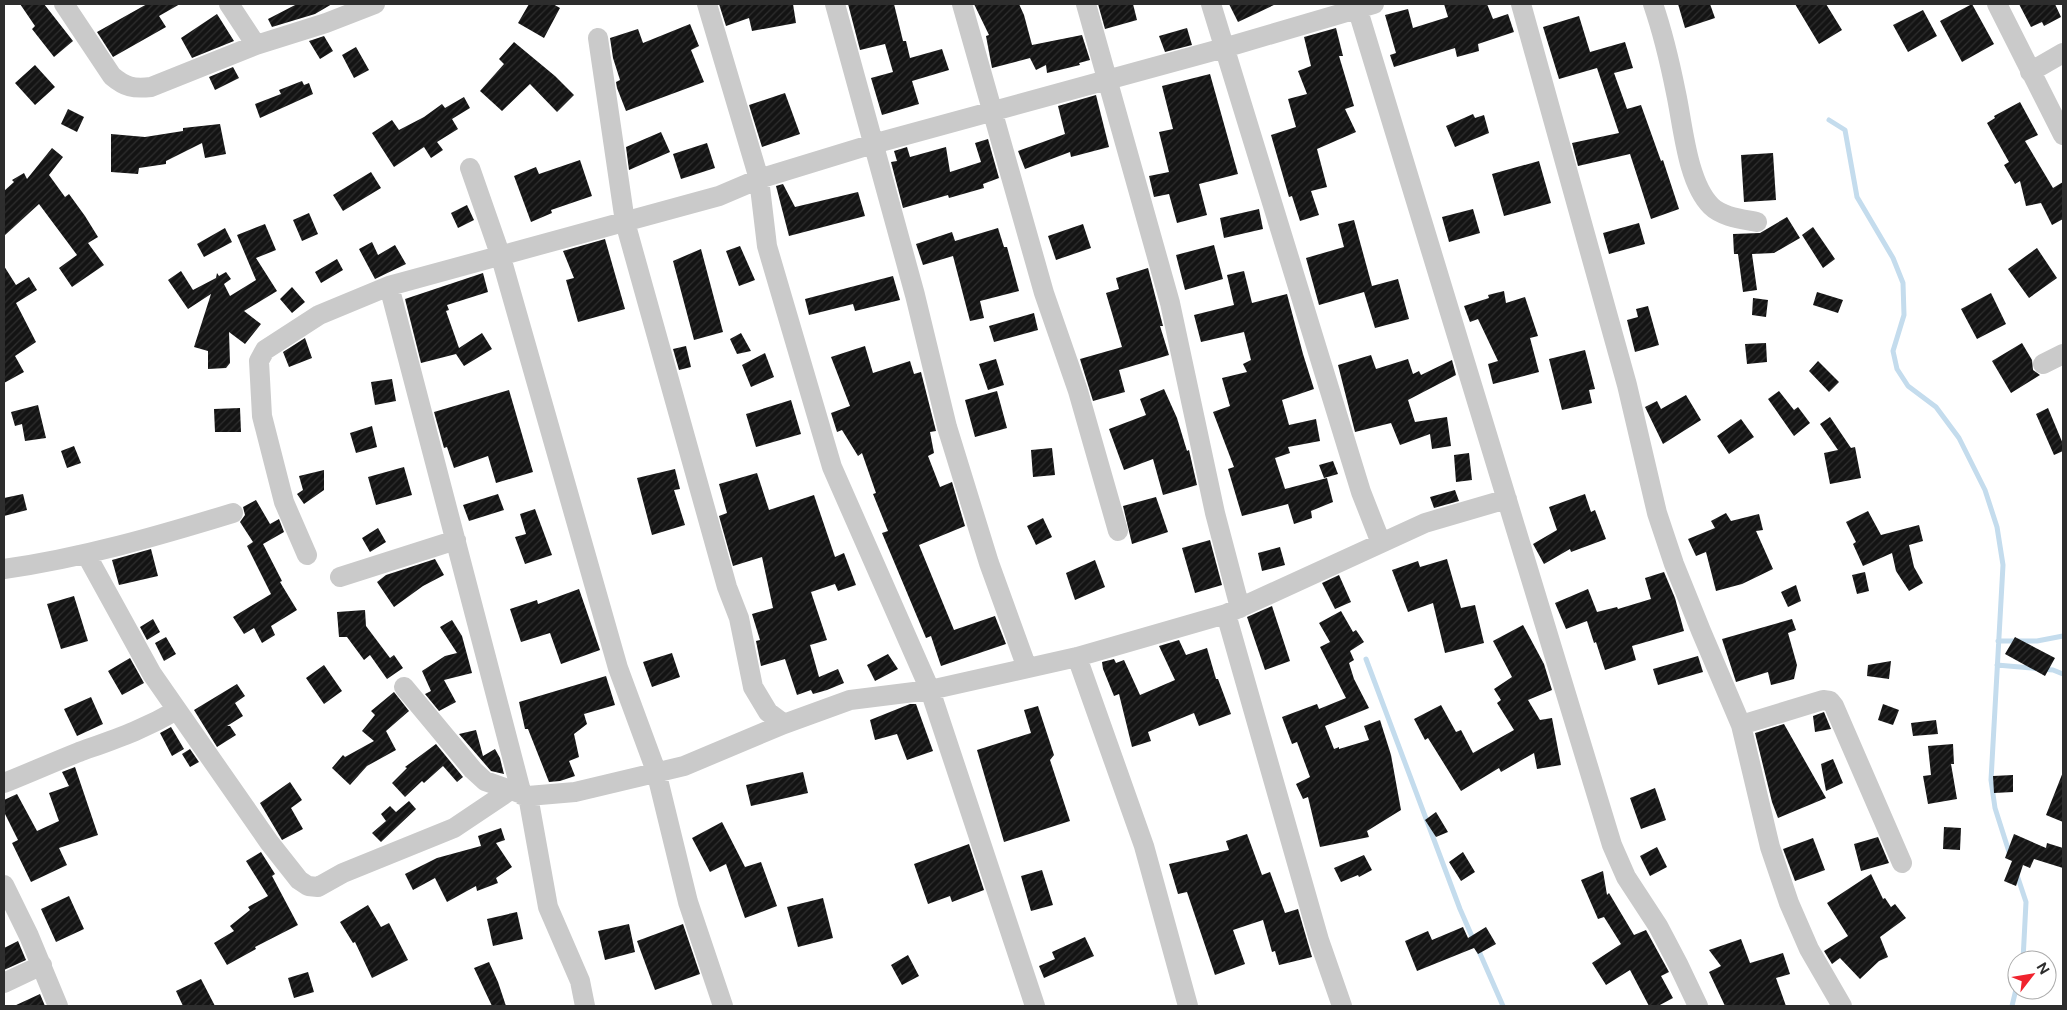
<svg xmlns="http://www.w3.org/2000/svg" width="2067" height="1010" font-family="'Public Sans',sans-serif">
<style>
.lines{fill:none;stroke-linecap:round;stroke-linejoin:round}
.stream{stroke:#c4dced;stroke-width:5}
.building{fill:url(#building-hatch)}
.minor{stroke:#cacaca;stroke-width:20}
</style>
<defs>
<pattern id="building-hatch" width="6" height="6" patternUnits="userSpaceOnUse" patternTransform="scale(1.25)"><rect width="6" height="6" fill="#141414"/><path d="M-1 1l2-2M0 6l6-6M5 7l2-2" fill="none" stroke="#2e2e2e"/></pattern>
</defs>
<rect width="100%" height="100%" fill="#fff"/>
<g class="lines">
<path class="stream" d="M1829,120L1845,130L1857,197L1893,258L1903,283L1904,315L1893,351L1897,369L1908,386L1936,407L1959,438L1985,490L1997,527L2003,565L1991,780L1995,808L2010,855
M1998,641H2037L2063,636
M1366,659L1460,909L1474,941
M1997,665L2053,670L2063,674
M2017,875L2026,902L2023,960
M1478,949L1503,1006
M2012,1006L2017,985"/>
</g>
<path class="building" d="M20,4H44L73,41L54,57L32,29L35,26Z
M147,4H180L159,16L166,27L113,57L97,32Z
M297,4H332L315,14L272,27L268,19Z
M529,4H553L560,8L544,38L518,23Z
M719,4H793L796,23L752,31L749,18L726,26Z
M848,4H894L903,41H906L910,58L942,49L949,70L912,81L919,104L882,115L871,78L893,72L885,44L860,50Z
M974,4H1019L1024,15L1032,45L1082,35L1090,60L1079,63L1080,65L1047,73L1046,65L1036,70L1030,58L992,68L986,36L989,35Z
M1098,4H1133L1137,20L1105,29Z
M1229,4H1276L1238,22Z
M1444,4H1487L1493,19L1508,14L1514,32L1478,44L1479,51L1457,57L1455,48L1394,67L1390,55L1396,53L1385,15L1408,9L1413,28L1448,17Z
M1678,4H1710L1715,18L1685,28Z
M1795,4H1826L1842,30L1819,44Z
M1972,4L1994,44L1962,62L1940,21Z
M2019,4H2055L2061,17L2044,26L2042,22L2031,27Z
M1923,10L1937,36L1908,52L1893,25Z
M217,14L234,41L192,58L181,38Z
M1579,16L1590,52L1625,42L1633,68L1614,73L1627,109L1641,105L1661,161L1663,160L1679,209L1651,219L1630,154L1578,166L1572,143L1619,133L1597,68L1559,79L1543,27Z
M690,24L699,46L691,50L704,82L626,111L617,88L616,82L620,80L613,58L610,38L638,29L643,43Z
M1187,28L1192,45L1165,52L1159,36Z
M1336,28L1343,56H1339L1354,106L1345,109L1356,132L1317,149L1327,187L1311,191L1319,215L1300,221L1292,196L1289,197L1271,135L1296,127L1288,99L1307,94L1298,71L1311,66L1304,37Z
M324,36L333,51L320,59L309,41Z
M514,42L555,76L574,95L557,112L530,84L502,111L480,91L504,64L499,59Z
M356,47L369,70L354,78L342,55Z
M35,65L55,87L35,105L15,83Z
M233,67L239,78L215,90L209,77Z
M1210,74L1238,174L1199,184L1207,215L1177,223L1169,194L1154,197L1149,176L1169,172L1159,132L1173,129L1162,86Z
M302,81L304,85L309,83L313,94L260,118L255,104L281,94L279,90Z
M785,93L800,134L762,147L749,105Z
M1096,95L1109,147L1071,157L1070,152L1025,169L1018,151L1065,134L1058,106Z
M464,97L470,108L452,119L458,129L437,142L443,150L431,158L424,147L394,167L372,133L392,120L399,130L424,117L442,104L445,108Z
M2020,102L2038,135L2025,141L2053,188L2063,182V219L2052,225L2041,203L2026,206L2020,181L2015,184L2004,165L2009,162L1987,123L1995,118L1994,116Z
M68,109L84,117L77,132L61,124Z
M1473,114L1475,118L1484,115L1489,133L1455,147L1446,126Z
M220,124L226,154L205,158L202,143L166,161V164L139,168L138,174L111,172V134L145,137L183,131V128Z
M661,132L670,152L629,170L626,147Z
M988,139L999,178L983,184L984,188L949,198L948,195L903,208L891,162L897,161L894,151L907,147L910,157L946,147L950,172L981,162L975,143Z
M707,143L715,168L681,179L673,154Z
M52,148L63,157L49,175L65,197L69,194L85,216L98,237L88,243L104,265L72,287L59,268L77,255L39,204L4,236V191L14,182L12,180L24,173L27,179Z
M1773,153L1776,200L1744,202L1741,155Z
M580,160L592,196L551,210L552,213L531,222L514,176L536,167L539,174Z
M1539,161L1551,203L1504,216L1492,174Z
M371,172L381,188L343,211L333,195Z
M783,184L795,207L858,192L865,216L789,236L776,186Z
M467,205L474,220L458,228L451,213Z
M1259,209L1263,229L1224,238L1220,218Z
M1473,209L1480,233L1449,242L1442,217Z
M309,213L318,234L302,241L293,220Z
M1787,217L1800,238L1774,253L1752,254L1757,290L1743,292L1738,254H1734L1733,234L1760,233Z
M1354,220L1372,286L1398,279L1409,319L1375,328L1364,292L1319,305L1306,258L1344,247L1338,224Z
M1639,223L1645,244L1609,254L1603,233Z
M265,224L276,250L256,258L277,291L244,311L261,324L245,344L229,332L230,363L226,368L208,369V351L194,347L211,294L188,309L168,280L181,271L193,290L216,278L217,273L219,276L226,272L231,279L224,284L230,296L256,280L237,235Z
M1083,224L1091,248L1056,260L1048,236Z
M1813,227L1835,259L1823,268L1802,235Z
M225,228L232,242L204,257L197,244Z
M998,228L1004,247H1007L1019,291L980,301L984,318L970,321L953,256L923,265L916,244L952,232L955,241Z
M605,239L625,309L578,322L566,280L574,278L563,251Z
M372,242L378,255L395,245L406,264L375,279L359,249Z
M1214,245L1223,279L1185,290L1176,255Z
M740,246L755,280L739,286L726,251Z
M2037,248L2057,278L2029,298L2008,269Z
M701,249L723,332L694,340L673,261Z
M337,259L343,270L321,283L315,272Z
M4,266L16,285L29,277L37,290L16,303L36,342L15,356L24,372L4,383Z
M1148,268L1163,326H1160L1169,355L1119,370L1125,392L1093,401L1080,359L1122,347L1106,293L1119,289L1116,278Z
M1244,271L1252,303L1287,294L1303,354L1314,389L1282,400L1289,425L1316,419L1320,441L1288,447L1290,453L1275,458L1285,489L1327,478L1333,502L1311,511L1312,518L1294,524L1288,504L1242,516L1228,469L1234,467L1213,412L1230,406L1222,378L1247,372L1243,364L1251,360L1244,332L1201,342L1194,315L1234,305L1227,275Z
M483,273L488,292L447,305L449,310L446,311L459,348L482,333L492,349L464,366L456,354L421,363L405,299Z
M893,276L900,300L855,311L853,304L809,315L805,299Z
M292,287L305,302L292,313L280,299Z
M1504,291L1506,303L1525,297L1538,336L1530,338L1539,372L1493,384L1488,364L1498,361L1478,319L1470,322L1464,306L1489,298L1488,295Z
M1817,292L1843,300L1838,313L1813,305Z
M1991,293L2006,324L1977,339L1961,309Z
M1753,298L1768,300L1766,317L1752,315Z
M1648,306L1659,345L1635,352L1627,320L1638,317L1636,309Z
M1034,313L1038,330L994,342L989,326Z
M741,333L751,351L737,354L730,339Z
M305,338L312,358L289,367L283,352Z
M1766,343L1767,362L1747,364L1745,344Z
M2022,343L2032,360L2033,370L2040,375L2011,393L1992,361Z
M686,346L691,367L679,370L673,349Z
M865,346L873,373L910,361L914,374L921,372L936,431L930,432L934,453L928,456L940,487L952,482L965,526L919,545L954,630L995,616L1006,644L941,666L931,636L926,638L882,533L888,531L873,494L876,493L862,453L858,456L842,430L837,432L831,413L850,406L831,357Z
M1585,350L1595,389L1589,390L1592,403L1562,410L1549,359Z
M765,353L774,377L751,387L742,365Z
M1371,355L1376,369L1408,359L1413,374L1419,371L1421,375L1452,360L1456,375L1408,400L1415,422L1447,417L1451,446L1432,449L1430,434L1400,445L1391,423L1355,432L1338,365Z
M996,359L1004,385L988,390L979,364Z
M1818,361L1839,382L1829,392L1809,371Z
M392,379L396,401L375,405L371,382Z
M1164,389L1177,418L1187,451L1189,450L1197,485L1163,495L1153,459L1124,470L1109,429L1146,415L1140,399Z
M509,390L533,472L496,483L488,456L454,468L447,447L444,448L434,412Z
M997,391L1007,428L975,437L965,400Z
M1779,391L1794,410L1798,407L1810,423L1794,436L1768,399Z
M1686,395L1701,420L1663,444L1645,407L1657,401L1661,409Z
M791,400L801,434L756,447L746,414Z
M38,405L46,438L25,441L22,424L15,426L11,412Z
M240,408L241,432H215L214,409Z
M2048,408L2063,444V451L2054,455L2036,414Z
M1830,417L1851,448L1855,447L1861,478L1830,484L1824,453L1838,450L1820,424Z
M1741,419L1754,437L1729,454L1717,436Z
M372,426L377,447L356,453L350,433Z
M74,446L81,463L67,468L61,451Z
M1052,448L1055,475L1033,477L1031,450Z
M1469,453L1472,480L1456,482L1454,455Z
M1333,461L1338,474L1324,478L1319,465Z
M404,467L412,495L376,505L368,477Z
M675,469L680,489L674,490L685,525L652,535L637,478Z
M324,470V490L304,504L297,494L303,490L299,476Z
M757,473L769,510L814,495L835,557L844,553L856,585L838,591L835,584L811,592L827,640L810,645L819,677L838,669L844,683L827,690L813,694L811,690L797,695L785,659L761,666L756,641L760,640L752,614L773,608L762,557L733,566L719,516L727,513L719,484Z
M1455,490L1459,501L1434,508L1430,497Z
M23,494L27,510L4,516V498Z
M498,494L504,510L469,521L463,505Z
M1585,494L1591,512L1595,510L1606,539L1571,552L1570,549L1544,564L1533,544L1557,530L1549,507Z
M1156,497L1168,532L1132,544L1123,506Z
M256,500L270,524L279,519L284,532L263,544L282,581L280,582L297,610L271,626L275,635L262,643L254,628L244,634L233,617L271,594L247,546L253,542L240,522L245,515L243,507Z
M535,509L552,555L525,564L515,537L526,534L520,514Z
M1868,511L1881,535L1919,525L1923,541L1909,545L1914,567L1923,583L1909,591L1896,571L1892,553L1863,566L1853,544L1856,542L1846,522Z
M1726,513L1731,521L1759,514L1763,530L1756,531L1773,569L1742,584L1716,591L1706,552L1696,556L1688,539L1715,528L1711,521Z
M1043,518L1052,537L1036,545L1027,526Z
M378,528L386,542L370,552L362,538Z
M1210,540L1222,585L1195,593L1182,548Z
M1280,547L1285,565L1262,571L1258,553Z
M151,549L158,576L119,585L112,560Z
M435,559L444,575L423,586L394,607L377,582L386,575Z
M1447,559L1461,608L1475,605L1484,643L1445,653L1433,603L1408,612L1392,570L1418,561L1420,567Z
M1095,560L1105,587L1075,600L1066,573Z
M1664,572L1675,598L1684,631L1632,646L1636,660L1605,670L1596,642L1594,643L1587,621L1566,629L1555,603L1588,589L1597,612L1617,607L1618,609L1651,599L1645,578Z
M1865,572L1869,591L1857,594L1852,575Z
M1339,575L1351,602L1335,609L1322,583Z
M1796,585L1801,601L1788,607L1781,592Z
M579,589L600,650L561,664L550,633L521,642L510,609L537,600L538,604Z
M74,596L88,641L61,649L47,604Z
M1272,606L1290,661L1265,670L1247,617Z
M365,610L366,626L390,658L394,655L403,668L387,679L370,655L364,660L347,637H339L337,612Z
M1341,611L1353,632L1356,630L1364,642L1350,651L1354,660L1349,663L1354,679L1369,708L1325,726L1334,749L1339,747V749L1369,740L1364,726L1380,720L1391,755L1401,810L1367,831L1369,837L1320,847L1308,797L1303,799L1296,784L1310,777L1297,742L1292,744L1282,717L1317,704L1319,709L1346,698L1320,647L1330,642L1319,623Z
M153,619L160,632L147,640L140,627Z
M1792,619L1796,630L1788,633L1797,665L1794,679L1771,685L1768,672L1736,682L1722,639Z
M452,620L462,636L472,673L444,680L456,702L439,711L425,694L431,691L422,671L445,656L457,653L440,627Z
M1523,625L1544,664L1552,690L1528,700L1540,720L1552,718L1561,765L1537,769L1534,753L1501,772L1499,768L1461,791L1428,738L1425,740L1414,719L1441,705L1456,732L1461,730L1473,753L1514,730L1497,703L1501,700L1494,689L1512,677L1493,641Z
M166,637L176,654L164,661L155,643Z
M2015,637L2055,658L2045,676L2005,654Z
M1179,640L1186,655L1207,648L1216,679H1218L1231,714L1199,726L1194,713L1148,732L1151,741L1132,747L1119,694L1114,696L1103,669L1102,662L1114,659L1116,663L1124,660L1140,695L1175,680L1159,646Z
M672,653L680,677L652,687L643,662Z
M888,654L898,669L875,681L867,665Z
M1698,656L1703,672L1658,685L1653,669Z
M130,658L144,683L122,695L108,671Z
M1891,661L1889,679L1867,676L1868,665Z
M324,665L342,691L324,704L306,678Z
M606,676L615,705L584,714L587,724L574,734L579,757L569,761L575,776L560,781L549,782L528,729H525L519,702Z
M237,684L245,696L235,703L243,716L227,726H230L236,735L217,747L194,710Z
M394,692L409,711L386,731L396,750L367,766L350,785L332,768L343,755L345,757L374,741L362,731L375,715L371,711Z
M91,697L103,724L77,736L64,709Z
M910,704H916L933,751L907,760L897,734L875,740L870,720Z
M1883,704L1899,710L1893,725L1878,720Z
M1038,706L1054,755L1050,760L1070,821L1004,842L977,750L1031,733L1024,710Z
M1824,712L1831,729L1815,732L1813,716Z
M1936,720L1938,734L1913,736L1911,723Z
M1784,724L1826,798L1778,818L1772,802L1755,733Z
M171,727L184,749L172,756L160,733Z
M476,730L483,756L495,749L500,758L504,774L491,771L459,734Z
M436,744L463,777L457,782L443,766L424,783L422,781L405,797L392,783L407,768L405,767Z
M1953,744L1954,764H1951L1957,799L1928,804L1923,776L1931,775L1928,746Z
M190,749L199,762L190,767L182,754Z
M1833,759L1843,783L1826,791L1821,764Z
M75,767L98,835L59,848L67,865L31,882L12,843L18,840L4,812V800L17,794L37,831L59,821L49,793L69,786L62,772Z
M803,772L808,793L751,806L746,785Z
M2063,772V822L2046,815Z
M2013,775V792L1994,793L1993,776Z
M290,782L302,800L291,808L303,829L282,840L260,803Z
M1655,788L1666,820L1641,829L1630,798Z
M409,801L416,809L381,842L372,833L386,821L381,814L390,806L396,812Z
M1436,812L1448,832L1436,837L1425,820Z
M722,822L745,867L761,862L777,906L745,918L726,864L710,872L692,838Z
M1944,827L1961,828L1960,850L1943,849Z
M501,828L505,840L496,843L512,867L496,878L498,883L477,891L476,886L447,902L435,878L413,890L405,874L437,858L481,846L478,836Z
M1247,834L1262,875L1270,872L1285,913L1298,909L1312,957L1279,965L1275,951L1272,952L1263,920L1233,930L1245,964L1215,975L1187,892L1178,894L1169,864L1229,850L1226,841Z
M2014,834L2046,848L2047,843L2063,848V868L2034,859L2030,868L2023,865L2016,886L2004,881L2012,861L2005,858Z
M1878,837L1889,863L1861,871L1854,844Z
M1813,838L1825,870L1795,881L1783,849Z
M969,844L984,890L952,902L950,896L928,904L914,864Z
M1657,847L1667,867L1650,876L1640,856Z
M261,852L275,874L272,876L298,925L255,947L256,949L227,965L214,943L234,931L230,926L250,910L248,907L268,896L246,861Z
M1463,852L1475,872L1461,881L1449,862Z
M1364,855L1372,870L1359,877L1358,875L1341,882L1334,868Z
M1042,870L1053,905L1031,911L1021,876Z
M1603,871L1607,895L1609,893L1634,935L1646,930L1669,972L1661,976L1673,998L1658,1006H1649L1630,970L1606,985L1592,963L1621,944L1604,917L1598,919L1581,880Z
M1871,874L1883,899L1885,898L1891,907L1895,904L1906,918L1880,937L1888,957L1879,961L1860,979L1840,958L1832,964L1824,951L1848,936L1827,903Z
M69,896L84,929L56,942L41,909Z
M823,898L833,938L798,947L787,907Z
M368,905L381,927L389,923L408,960L372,978L355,942L353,943L340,922Z
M517,912L523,939L493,946L487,919Z
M629,924L635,952L605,960L598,931Z
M683,924L700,974L655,990L637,941Z
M1463,927L1468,938L1486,927L1496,944L1478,954L1474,948L1417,971L1405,941L1428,931L1432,940Z
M1085,937L1094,956L1044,978L1039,966L1055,959L1052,952Z
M1741,939L1750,963L1783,953L1790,974L1776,978L1786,1006H1725L1709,972L1721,966L1709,950Z
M18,941L26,960L4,970V948Z
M908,955L919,976L902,985L891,965Z
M489,962L498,982L506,1006H492L474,968Z
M308,972L314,992L294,998L288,978Z
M201,979L215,1006H183L176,991Z
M40,994L45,1006H14Z"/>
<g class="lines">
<path class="minor" d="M64,4L112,76C125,87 133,89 151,87L256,45L326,23L375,4
M229,4L256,45
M707,4L759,179L767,246L832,467L930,690L1035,1006
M835,4L915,295L947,427L989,563L1027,668
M962,4L1044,293L1078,391L1118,531
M1086,4L1170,303L1215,513L1240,608
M1211,4L1361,492L1381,543
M1356,4L1612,845L1626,877L1658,926L1679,966L1698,1006
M1521,4L1627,385L1657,513L1674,564L1701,631L1741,725L1770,847L1789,903L1809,949L1842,1006
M1653,4C1663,33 1670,63 1676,93C1683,125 1687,182 1711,206C1722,217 1742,219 1757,222
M1997,4L2063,135
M598,38L625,222L727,587L739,618L753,687L768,712L784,724
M2030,72L2063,53
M470,168L500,254L618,668L656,771L688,902L723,1006
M389,286L522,795
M2043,364L2063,354
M86,554L152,674L269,842L299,880L308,886L318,887L343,873L454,828L509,791
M307,555L284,502L262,416L259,361L265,350L319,315L389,286L719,196L759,179L873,144L1224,48L1374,4
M4,569C82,558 158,536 233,513
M340,577L456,540
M1226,614L1319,940L1342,1006
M1077,657L1144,846L1188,1006
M404,687L473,770L485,781L528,796L575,792L684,766L784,724L850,700L930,690L1077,657L1226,614L1425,523L1507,499
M1741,725L1823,700L1830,701L1834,706L1902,863
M4,783C29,773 54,762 79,752C115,739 143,730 177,710
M528,796L548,907L580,981L585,1006
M4,885L29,936L58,1006
M4,983L42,965"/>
</g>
<rect width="2067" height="1010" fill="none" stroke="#2d2d2d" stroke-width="10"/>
<g transform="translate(2032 975) rotate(59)"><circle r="24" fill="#ffffff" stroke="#ababab"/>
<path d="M0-4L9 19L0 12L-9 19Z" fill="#f0232e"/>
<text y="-8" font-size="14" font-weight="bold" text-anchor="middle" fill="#2d2d2d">N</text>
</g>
</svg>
